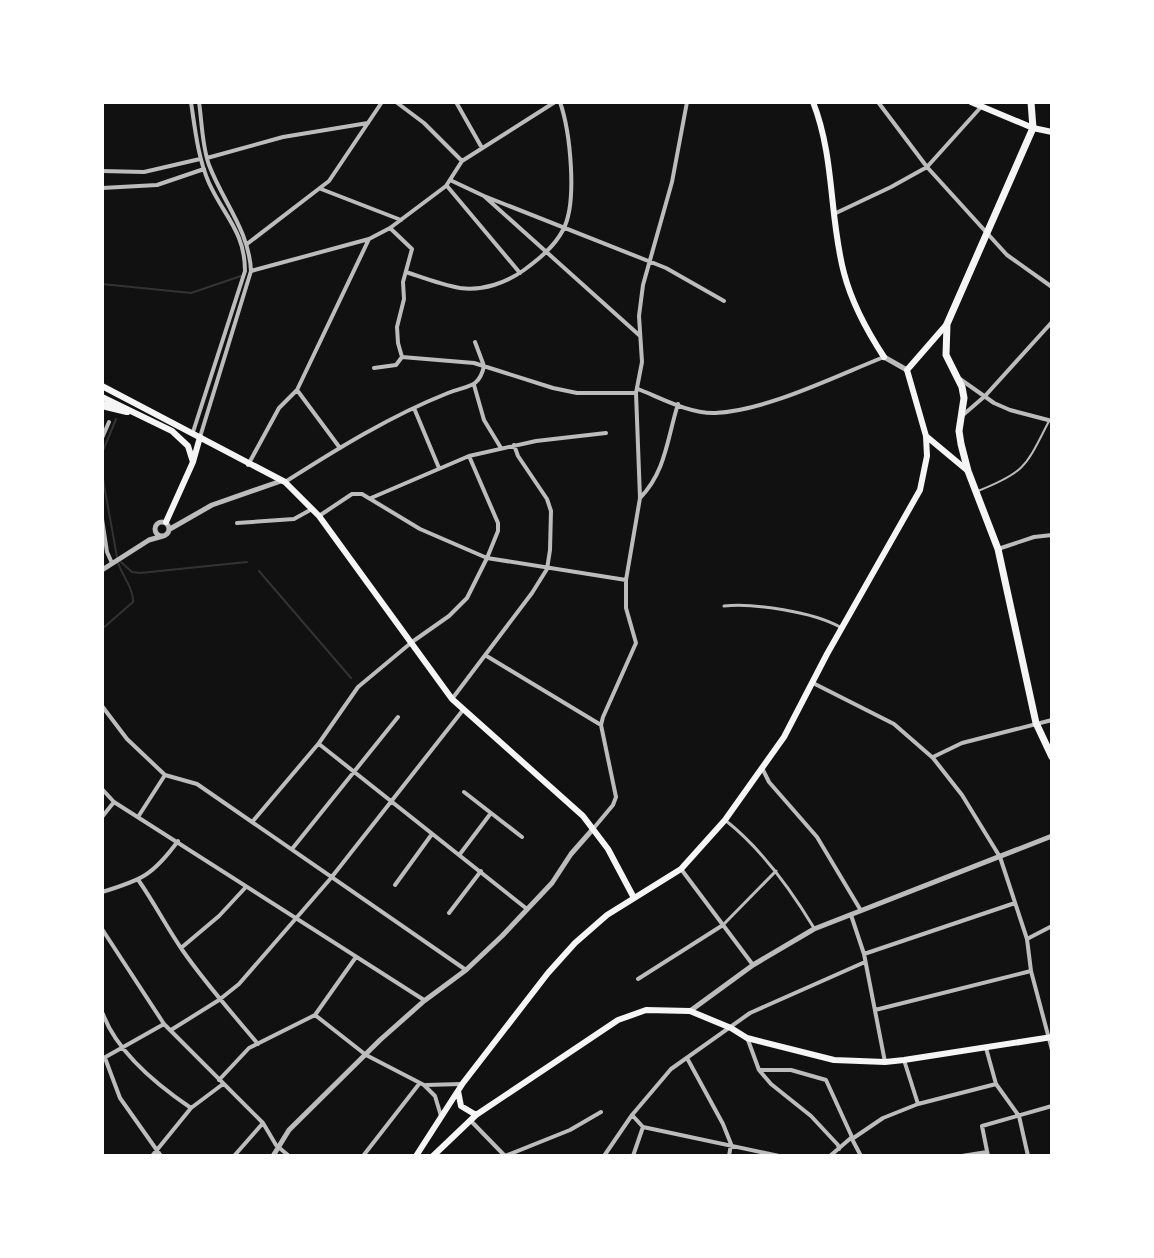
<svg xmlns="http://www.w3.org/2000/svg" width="1154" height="1258" font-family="'Source Serif 4',serif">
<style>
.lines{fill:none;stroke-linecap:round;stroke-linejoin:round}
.stream{stroke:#333;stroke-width:2}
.service{stroke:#bcbcbc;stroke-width:2}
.pedestrian{stroke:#bcbcbc;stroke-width:3}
.minor{stroke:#bcbcbc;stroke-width:4}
.tertiary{stroke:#bcbcbc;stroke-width:5}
.secondary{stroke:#f5f5f5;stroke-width:6}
.primary{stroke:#f5f5f5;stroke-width:7}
.motorway{stroke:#f5f5f5;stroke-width:8}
</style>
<rect width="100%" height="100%" fill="#111"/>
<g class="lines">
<path class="stream" d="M102,284L191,293L241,276
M116,419L102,453L103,479L117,557
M121,562L132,572L140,573L247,562
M259,571L351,678
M102,629L133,602C134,589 121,574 117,560"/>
<path class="service" d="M978,491C1026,472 1026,466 1049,421"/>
<path class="pedestrian" d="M724,606C755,603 813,612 840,627
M725,820C762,849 790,888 814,928
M723,925L776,871"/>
<path class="minor" d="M191,102C195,129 198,158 209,183C224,216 245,232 245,271L193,432
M199,102C202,122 202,146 209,165C223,202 249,230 251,271L200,437
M396,102L424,123L462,161
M456,102L482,148
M878,102L927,167L1007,255L1052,287
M207,158L283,137L368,123
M102,171L144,172L200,159
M450,180L484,196L639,335
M447,186L520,273
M102,188L157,185L204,169
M321,189L401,220
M484,196L666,268L724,301
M836,213L891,187L927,167L981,107
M390,228L412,249L403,282L404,299L397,327L398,343L402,357
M247,244L329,181L382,102
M251,271L369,239L390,228L446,186L462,161L555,102
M406,272C424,278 442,285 460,288C483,291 506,283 524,270C539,259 554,247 563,230C578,202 570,131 560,102
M475,342L484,366
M374,368L396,365L402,357L474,363L553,388L577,393H636
M960,379L994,403L1010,410L1052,421
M474,385L484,420L501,448
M638,389C661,398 690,414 715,413C766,411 836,376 884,357
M297,390L340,448
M414,408L439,468
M963,415L985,396L1052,322
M102,438L109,422
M248,465L279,408L297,390L369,239
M285,482C337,449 390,416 448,393C467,385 479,389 484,366
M371,498L469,456L536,441L606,433
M640,498C666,471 667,439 678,404
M319,516L352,494H362L420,529L487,558L626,580
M102,519L107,552L112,563
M237,523L294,519L312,509
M998,549L1034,537L1052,535
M485,655L601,725
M813,683L894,724L933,758L962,795L1000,857L1027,939L1031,971L1052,1050
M452,699L532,593L547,569L550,550L551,511L547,499L518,456L514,445
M102,706L127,739L165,775L197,784L466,970
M319,744L527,909
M933,757L962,743L1052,720
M762,768L769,782L817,837L860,909
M102,789L114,802L424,1000
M464,792L522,837
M102,817L114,802
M138,817L165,775
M253,821L319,743L358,687L412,642L449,616L467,598L487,558L498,531V523L469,456
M593,829L613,805L616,797L601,725L603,717L636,643L626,608V580L640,498L636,393L642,362L639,316L643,285L672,182L687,102
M292,849L398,717
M460,854L491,813
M681,869L753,965
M139,881C155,904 167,928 183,951C206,984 232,1013 258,1044
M395,885L432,834
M102,892C142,880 153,875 178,841
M449,913L481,871
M851,915L864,954L885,1062
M102,929L164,1024L263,1123L276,1145L289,1156
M1027,939L1052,926
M181,948L219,916L245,888
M864,954L1015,903
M638,979L723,925
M875,1010L1031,971
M103,1014C117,1052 157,1085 191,1108
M315,1015L366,1055L424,1085L435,1096L441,1116
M171,1030L219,1000L239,984L331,878L463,710
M748,1040L759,1070L771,1084L811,1116L838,1145L839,1149
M986,1048L996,1084L1019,1116L1028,1156
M105,1058L120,1098L161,1156
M687,1058L723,1124L731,1144L729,1156
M102,1059L164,1024
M904,1060L918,1104
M760,1070H791L826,1080L852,1137
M219,1080L249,1048L315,1015L356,957
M426,1085L461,1084
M632,1115L643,1127L779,1156
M471,1121L505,1156
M852,1139L861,1156
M152,1156L191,1108L223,1084
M234,1156L263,1123
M363,1156L419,1084
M505,1156L570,1130L601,1112
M604,1156L632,1115L671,1069L750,1013L865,962
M633,1156L643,1127
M830,1156L852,1137V1139L883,1118L918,1104L996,1084
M962,1156L987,1152
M988,1156L982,1126L1052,1106"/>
<path class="tertiary" d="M884,357L907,370
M155 529a7 7 0 1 1 14 0a7 7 0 1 1-14 0Z
M170,529L212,505L281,481
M102,570L149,540L163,536
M690,1011L753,965L814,929L1052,836
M273,1156L289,1130L380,1040L424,1001L466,970L502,936L552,883L571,854L593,829"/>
<path class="secondary" d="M813,102C835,158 829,217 844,273C852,304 867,331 884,357
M971,102L1033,128L1052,132
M102,386L285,482L319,516L452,699L583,816L608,849L634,898
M102,397L172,431L188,446L193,462
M926,436L968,471
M166,522L193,462L200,437
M458,1091L461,1106L476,1115
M416,1156L463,1083L548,973L575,943L607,915L681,869L725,820L784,737L827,654L920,490L927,456L926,436L907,370L947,324
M433,1156L476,1115L618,1020L646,1010L690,1011L731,1028L747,1038L834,1060L885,1062L904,1060L1052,1037"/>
<path class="primary" d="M1031,102L1033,128L947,324L946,355L962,387L964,398L959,431L961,444L968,471L998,549L1036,723L1052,757"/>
<path class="motorway" d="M102,405L127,411"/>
</g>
<rect width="1154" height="1258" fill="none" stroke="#ffffff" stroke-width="208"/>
</svg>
